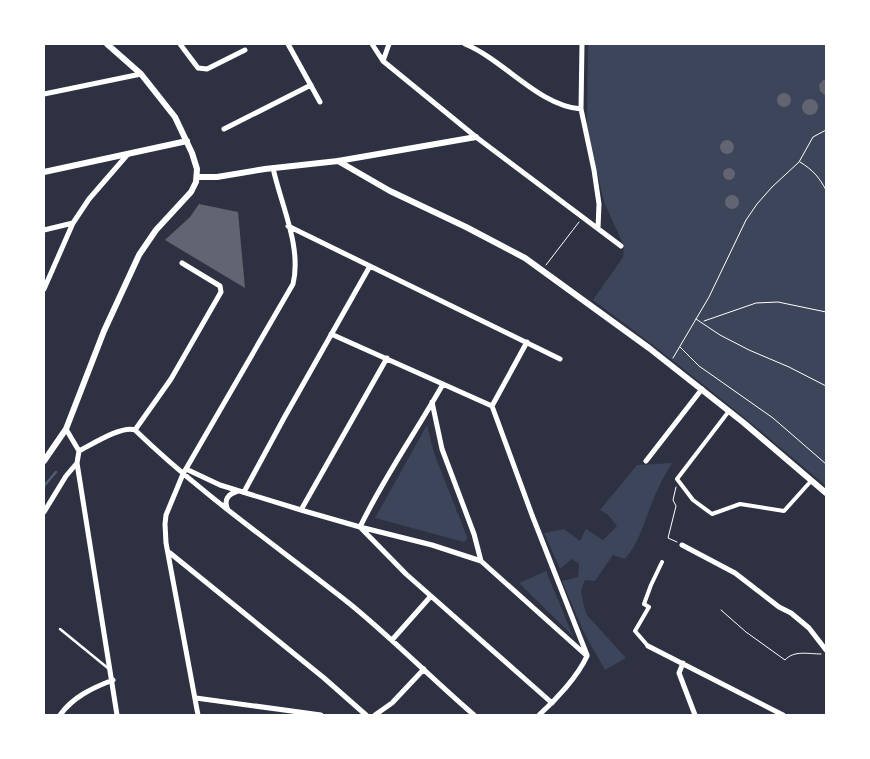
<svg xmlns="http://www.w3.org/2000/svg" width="870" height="759" font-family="'Exo 2',sans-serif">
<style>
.green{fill:#3c4559}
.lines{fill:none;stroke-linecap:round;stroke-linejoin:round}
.stream{stroke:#4f5d75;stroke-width:2.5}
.building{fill:#626471}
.path{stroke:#fff;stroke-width:1}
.service{stroke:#fff;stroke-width:2.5}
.pedestrian{stroke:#fff;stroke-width:4}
.minor{stroke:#fff;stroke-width:5}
.tertiary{stroke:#fff;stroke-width:6}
</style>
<rect width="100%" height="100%" fill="#2d3142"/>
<path class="green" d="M588,44H826V486C750,421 673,359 593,300L623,257L624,246L604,202L587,126Z
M427,425L434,453L467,537V539L464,542L375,518Z
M672,463C667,472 661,481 657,491C646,514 642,539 625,559L613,555L595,581L585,580L581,592L586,614L626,658L605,670L584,633L562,581L578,577L579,564L572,559L560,569L544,533L564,529L580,541L586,529L603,540L617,526L608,515L600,510L637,465Z
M546,571L573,636L519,583Z"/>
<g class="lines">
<path class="stream" d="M44,486L56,472"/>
</g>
<path class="building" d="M823,80H826V96L820,91L819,85Z
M777 100a7 7 0 1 1 14 0a7 7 0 1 1-14 0Z
M802 107a8 8 0 1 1 16 0a8 8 0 1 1-16 0Z
M720 147a7 7 0 1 1 14 0a7 7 0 1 1-14 0Z
M723 174a6 6 0 1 1 12 0a6 6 0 1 1-12 0Z
M725 202a7 7 0 1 1 14 0a7 7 0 1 1-14 0Z
M199,204L238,212L245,288L165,240L190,217Z"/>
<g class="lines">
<path class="path" d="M800,162C813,170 819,177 826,190
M546,265L579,222
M696,319L720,335L749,350L789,367L826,386
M704,321L756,303L778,302L826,312
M680,347L699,366L773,418L826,464
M673,358L709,297L746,220L757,204L772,187L799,162L813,137L826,130
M676,487L673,500L676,506L668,538L677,542
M721,610L746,632L785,660C794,650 808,654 821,654"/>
<path class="service" d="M60,629L109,669"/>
<path class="pedestrian" d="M729,411L677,479L693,500L712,514L740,504L784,511L811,481
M648,646L635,631L649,607L644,604L651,585L662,562"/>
<path class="minor" d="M180,44L198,68L207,69L245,50
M288,44L320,102
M372,44L383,61L476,137L621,246
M465,44C504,60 539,106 581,109
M582,44L581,109L594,170L599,204L598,228
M383,61L389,44
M44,94L141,74
M224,129L311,85
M288,226L560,359
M44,230L73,223
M44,289L73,223L89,199L128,154
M331,334L492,406
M527,342L492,406L532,515L587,655
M443,384C416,432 384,477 360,527L406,574L552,703
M432,402L442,449L474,534L481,561
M66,429L79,451L77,463L117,715
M135,430C201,494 278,547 350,604C393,639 432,679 474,715
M135,430L171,379L221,292L220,286L182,263
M79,451C91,445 122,425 135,430
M646,461L702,389
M186,469L220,485L301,510L360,527L432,545L481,561L587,656
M244,492L284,418L370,266
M228,510C223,500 228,494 238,491
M301,510L387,358
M44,512L66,476L77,463
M682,545L735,573L779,607L791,613L809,628L826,650
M170,553L324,678L366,715
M392,640L431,596
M648,646L783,715
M683,663L679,673L695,715
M196,698L321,715
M60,715C73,697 92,688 113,680
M198,715L166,543L165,524L166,515L183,474L293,284C302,247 281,205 273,168
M375,715L392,703L424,669
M539,715C556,700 578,676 587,656"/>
<path class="tertiary" d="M338,161L390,191L466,227L525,258L649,348L744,423L826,493
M44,172L187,141
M197,177H217L265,169L338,161L476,137
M44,461L66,429L104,331L139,255L156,230L191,192L196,182L197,169L192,153L175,117L141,74L107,44"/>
</g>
<rect width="870" height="759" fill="none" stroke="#ffffff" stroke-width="90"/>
</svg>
